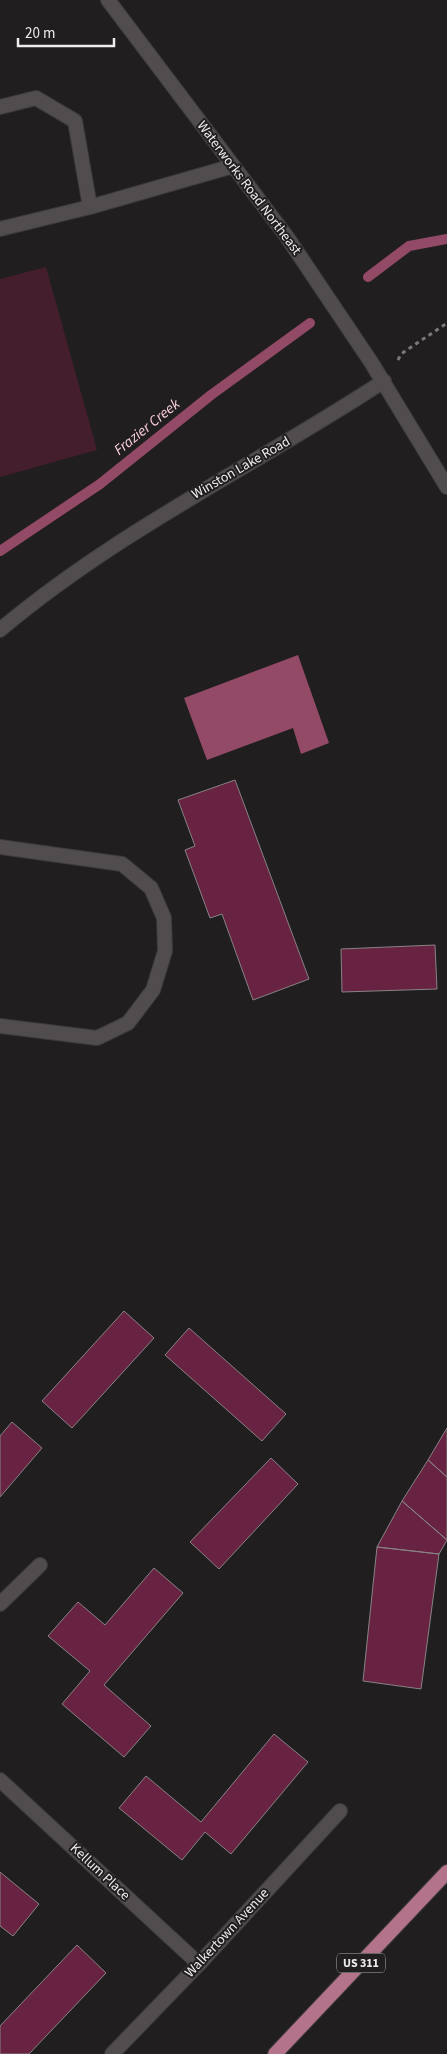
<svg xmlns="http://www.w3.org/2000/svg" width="447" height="2054" font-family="'Source Sans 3',sans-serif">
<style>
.green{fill:#441e2d}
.water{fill:#924a66}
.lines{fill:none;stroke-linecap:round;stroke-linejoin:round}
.stream{stroke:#924a66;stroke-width:10}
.building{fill:#672341;stroke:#878384}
.service-casing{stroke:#3d3a3b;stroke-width:16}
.minor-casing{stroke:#3d3a3b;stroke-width:16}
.tertiary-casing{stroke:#3d3a3b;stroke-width:16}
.primary-casing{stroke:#3d3a3b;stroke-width:16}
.path{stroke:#7b7879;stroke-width:3;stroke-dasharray:4 4;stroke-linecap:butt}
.service{stroke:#514d4e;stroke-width:14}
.minor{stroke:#514d4e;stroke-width:14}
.tertiary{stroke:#514d4e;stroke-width:14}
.primary{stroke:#b3738b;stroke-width:14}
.labels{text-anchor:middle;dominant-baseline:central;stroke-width:4;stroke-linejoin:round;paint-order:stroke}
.shield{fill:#211e1f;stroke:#b0aeaf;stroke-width:1}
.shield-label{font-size:12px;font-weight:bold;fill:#eeeced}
.street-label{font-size:14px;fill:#eeeced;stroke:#211e1f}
.water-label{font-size:15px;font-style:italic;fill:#f9cddb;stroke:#211e1f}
</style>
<rect width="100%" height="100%" fill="#211e1f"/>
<path class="green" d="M46,267L97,450L0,477V279Z"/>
<path class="water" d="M298,655L329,743L301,754L293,728L207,760L184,698Z"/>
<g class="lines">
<path class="stream" d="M368,277L409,246L447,239
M0,551L100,484L211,395L310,323"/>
</g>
<path class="building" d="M235,780L309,979L253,1000L222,914L210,918L185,850L195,846L178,800Z
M435,945L437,989L342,992L341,949Z
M124,1311L154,1338L72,1428L42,1401Z
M189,1328L286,1414L262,1441L165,1355Z
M12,1422L42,1448L0,1497V1436Z
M447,1428V1477L428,1460Z
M271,1458L298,1484L219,1569L190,1542Z
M428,1460L447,1477V1540L402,1501Z
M402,1501L447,1540L439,1554L377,1547Z
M377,1547L439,1554L421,1689L363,1681Z
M154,1568L183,1593L104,1685L151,1726L124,1757L62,1704L90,1671L48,1636L78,1602L105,1625Z
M274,1734L308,1762L231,1854L205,1832L182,1860L119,1808L146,1776L201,1822Z
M0,1872L39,1904L13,1936L0,1926Z
M77,1945L106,1973L29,2054H0V2026Z"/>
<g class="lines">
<g class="service-casing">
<path id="service" d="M0,107L36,98L75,121L90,207
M0,229L90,207L233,166
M0,847L122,864L151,888L164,918L165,951L153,990L128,1023L97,1038L0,1026"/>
</g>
<g class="minor-casing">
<path id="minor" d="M0,630C117,531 256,465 384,381
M0,1604L40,1565
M0,1780L199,1964
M112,2054L199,1964L340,1811"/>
</g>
<g class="tertiary-casing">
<path id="tertiary" d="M108,0L287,237L371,362L447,487"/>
</g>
<g class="primary-casing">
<path id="primary" d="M275,2054L447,1872"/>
</g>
<path class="path" d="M398,360L401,354L447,323"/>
<use href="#service" class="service"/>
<use href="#minor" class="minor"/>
<use href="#tertiary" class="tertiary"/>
<use href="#primary" class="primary"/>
</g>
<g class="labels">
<rect class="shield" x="337" y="1953.5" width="48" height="19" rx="4"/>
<g class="shield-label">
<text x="361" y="1963">US 311</text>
</g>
<g class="street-label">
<text transform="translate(249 188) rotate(53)">Waterworks Road Northeast</text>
<text transform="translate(241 468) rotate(-30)">Winston Lake Road</text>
<text transform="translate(100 1872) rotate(43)">Kellum Place</text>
<text transform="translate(227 1933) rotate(-47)">Walkertown Avenue</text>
</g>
<g class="water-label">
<text transform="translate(147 427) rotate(-39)">Frazier Creek</text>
</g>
</g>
<path d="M18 38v8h96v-8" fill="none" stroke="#eeeced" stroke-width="2.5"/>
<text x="25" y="38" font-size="15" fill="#eeeced" stroke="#211e1f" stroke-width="4" paint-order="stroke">20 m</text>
</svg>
